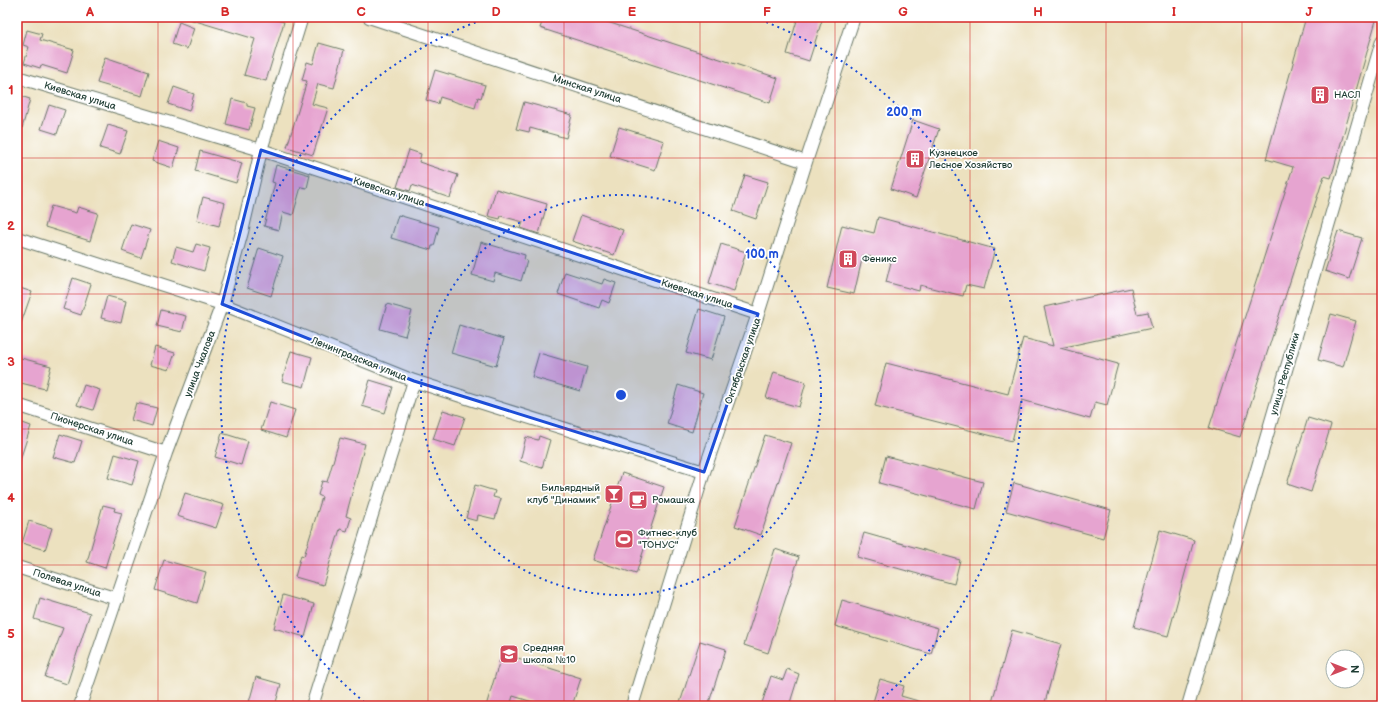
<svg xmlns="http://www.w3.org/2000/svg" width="1399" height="723" font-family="'Balsamiq Sans',sans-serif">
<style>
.building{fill:#e6a4d0}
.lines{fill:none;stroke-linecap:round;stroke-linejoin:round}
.street-casing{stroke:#677665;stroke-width:14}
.street{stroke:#fff;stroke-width:12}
.marked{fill:#1d4ed8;fill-opacity:0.2;stroke:#1d4ed8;stroke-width:3;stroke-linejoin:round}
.grid{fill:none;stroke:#d62828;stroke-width:1;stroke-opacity:0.55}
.ring{fill:none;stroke:#1d4ed8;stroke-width:2;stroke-dasharray:2 4}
.labels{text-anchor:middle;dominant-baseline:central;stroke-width:3.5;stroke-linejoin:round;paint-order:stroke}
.street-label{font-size:10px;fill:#1f3d34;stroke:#fff}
.poi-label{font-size:10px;fill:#1f3d34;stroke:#fff;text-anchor:start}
.centre{fill:#1d4ed8;stroke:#fff;stroke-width:2}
.ring-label{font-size:12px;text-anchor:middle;font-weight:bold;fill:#1d4ed8;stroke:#fff;stroke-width:3.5;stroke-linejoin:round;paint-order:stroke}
.neatline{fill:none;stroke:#d62828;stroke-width:1.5}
.grid-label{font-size:13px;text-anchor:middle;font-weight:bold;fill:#d62828}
</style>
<rect width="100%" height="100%" fill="#fff"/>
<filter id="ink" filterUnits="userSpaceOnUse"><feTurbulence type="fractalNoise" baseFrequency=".025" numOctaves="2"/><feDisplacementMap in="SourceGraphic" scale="8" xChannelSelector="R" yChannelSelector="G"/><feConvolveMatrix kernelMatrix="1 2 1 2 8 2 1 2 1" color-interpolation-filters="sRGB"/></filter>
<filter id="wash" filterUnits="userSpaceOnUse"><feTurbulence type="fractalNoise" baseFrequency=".012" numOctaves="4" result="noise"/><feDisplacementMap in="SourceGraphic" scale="16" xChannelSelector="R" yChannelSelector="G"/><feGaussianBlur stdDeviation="0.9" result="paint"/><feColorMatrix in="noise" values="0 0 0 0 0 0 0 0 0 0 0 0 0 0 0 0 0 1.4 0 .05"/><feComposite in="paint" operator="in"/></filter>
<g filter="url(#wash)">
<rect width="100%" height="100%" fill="#ece1bf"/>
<g id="blocks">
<path class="building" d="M189,17H266L284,22L266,81L244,75L255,39L189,19Z
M544,17H592L778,78L770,103L540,28Z
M798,17H823L809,61L787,54Z
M1306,17H1377L1331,178L1324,176L1240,437L1209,428L1293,167L1266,159Z
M179,22L194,28L187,49L172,44Z
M27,30L42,34L40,40L74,50L67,73L41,65L40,68L24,63L29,47L23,45Z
M319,43L344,50L334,88L318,84L312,104L328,108L313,155L287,147L307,81L302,80L307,62L313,64Z
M105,57L149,72L142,96L97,83Z
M435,70L485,85L481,98L478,97L475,108L440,97L438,104L426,100Z
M174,87L194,94L189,111L168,104Z
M17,95L30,99L20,136L17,135Z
M232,99L247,103V106L255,108L249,130L226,124Z
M524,102L572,115L566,138L530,128L529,132L516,129Z
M49,105L65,110L57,134L41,129Z
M913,120L939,129L916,198L891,189Z
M108,125L128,131L120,154L100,148Z
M619,127L664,141L655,170L610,156Z
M158,141L179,148L173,168L152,161Z
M409,150L421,154L419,162L458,175L450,198L412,185L410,191L397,187Z
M200,151L242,163L236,183L195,171Z
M276,165L310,175L307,188L301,187L293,215L283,212L279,230L264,226L275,183L272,182Z
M745,175L768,182L756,219L733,211Z
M496,189L547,204L539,234L521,228L523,222L501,216L500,219L488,216Z
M203,197L225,203L219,226L197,220Z
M51,206L76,213L78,207L98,213L90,241L45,227Z
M398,215L439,227L434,246H432L431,250L391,238Z
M581,215L623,230L614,255L572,241Z
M878,217L995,249L984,289L966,285L963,296L920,285L919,291L886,282L891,262L863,255L854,294L827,288L842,225L874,233Z
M131,224L150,230L141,258L122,251Z
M1338,231L1362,238L1349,279L1325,271Z
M481,242L525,255L524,260L527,261L521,281L495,273L493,281L472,275Z
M196,244L210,248L204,271L172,261L176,247L193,252Z
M721,244L746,252L734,291L709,283Z
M259,248L283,256L271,296L247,288Z
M565,272L602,284L604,279L616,283L609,303L602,300L599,308L558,294Z
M73,278L91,284L81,315L63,309Z
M17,287L32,292L19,329H17Z
M1131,288L1137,314L1148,312L1152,328L1060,348L1118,364L1107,405L1095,402L1090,419L1022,400L1012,441L875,406L886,363L1008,394L1023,338L1053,346L1044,307Z
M107,296L126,301L121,323L101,318Z
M387,304L412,311L405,336L380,329Z
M699,309L724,317L711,360L686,353Z
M161,310L186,316L182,332L157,326Z
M1331,314L1356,321L1343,367L1318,360Z
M459,325L504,339L496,366L451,353Z
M155,347L175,353L169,370L150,365Z
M291,351L312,357L304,387L282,381Z
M539,353L587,367L580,391L532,377Z
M17,357L51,366L45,389L17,382Z
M774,372L806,382L799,407L766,398Z
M370,380L393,387L385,413L362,406Z
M84,385L100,390L93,410L77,405Z
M678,385L703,393L692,432L667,424Z
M270,402L295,410L286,438L261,430Z
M136,403L157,408L152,426L131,420Z
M443,410L465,417L455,446L433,439Z
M1308,418L1331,425L1311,492L1287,484Z
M17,421L31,426L19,463H17Z
M222,433L248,441L241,465L215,457Z
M60,434L82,441L75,463L53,457Z
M765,435L791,443L761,535L735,526Z
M539,436L550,440L542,468L520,461L526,437L538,440Z
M340,438L365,444L346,516L351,518L347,531L340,529L323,585L295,577L301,555L304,556L322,497L318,495L322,481L327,482Z
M115,454L139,461L132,485L108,478Z
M886,456L983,482L976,509L879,483Z
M622,473L664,487L636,574L593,560Z
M1014,483L1111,510L1103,538L1006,511Z
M475,485L495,491L493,497L501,499L495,519L478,515L477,521L466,518Z
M185,493L224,505L216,528L177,516Z
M103,505L115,508L114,511L122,513L105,568L87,562Z
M29,521L52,528L45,550L22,543Z
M1160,530L1194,540L1168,636L1134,627Z
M864,533L960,560L954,584L857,557Z
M775,549L799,557L768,653L744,645Z
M164,560L206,572L197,603L155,590Z
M283,595L314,604L305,637L274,628Z
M40,598L90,613L67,684L45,677L63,628L34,619Z
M842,600L938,628L931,654L835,626Z
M1012,630L1061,644L1044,706H991Z
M700,641L726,649L708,706H679Z
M502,653L581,678L572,706H546L513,696L510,706H486Z
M787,669L799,674L789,706H761L771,676L783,680Z
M256,677L281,684L275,706H248Z
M880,679L904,686L901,696L925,703L924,706H886L873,702Z"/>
</g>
</g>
<g filter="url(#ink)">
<use href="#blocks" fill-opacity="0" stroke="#677665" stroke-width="1"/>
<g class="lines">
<g class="street-casing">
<path id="street" d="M369,17L806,162
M17,77L261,150L758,314
M17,238L222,304L414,381L492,406L704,472
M17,405L166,453
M17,567L117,599
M80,706L166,453L222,304L242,232L261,150L302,17
M312,706L414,381
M632,706L704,472L758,314L806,162L854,17
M1188,706L1382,41"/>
</g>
<use href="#street" class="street"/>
</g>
</g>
<path class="marked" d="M261,150L758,314L704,472L414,381L222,304Z"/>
<path class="grid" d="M158,17V706M293,17V706M428,17V706M564,17V706M700,17V706M835,17V706M970,17V706M1106,17V706M1242,17V706M17,158H1382M17,294H1382M17,429H1382M17,565H1382"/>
<g class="ring">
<circle cx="621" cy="395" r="200"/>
<path d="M369 706A400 400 0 0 1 487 18M755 18A400 400 0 0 1 873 706"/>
</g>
<defs>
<g id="building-square" transform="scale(1)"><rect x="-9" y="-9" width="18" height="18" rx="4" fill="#d1495b" stroke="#fff"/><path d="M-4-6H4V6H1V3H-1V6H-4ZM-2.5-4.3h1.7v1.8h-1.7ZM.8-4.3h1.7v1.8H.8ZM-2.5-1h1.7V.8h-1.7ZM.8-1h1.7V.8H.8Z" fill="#fff"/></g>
<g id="bar-square" transform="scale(1)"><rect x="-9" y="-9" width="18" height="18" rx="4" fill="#d1495b" stroke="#fff"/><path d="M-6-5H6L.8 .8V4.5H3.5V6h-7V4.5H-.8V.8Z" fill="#fff"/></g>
<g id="cafe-square" transform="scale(1)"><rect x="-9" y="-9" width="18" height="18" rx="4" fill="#d1495b" stroke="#fff"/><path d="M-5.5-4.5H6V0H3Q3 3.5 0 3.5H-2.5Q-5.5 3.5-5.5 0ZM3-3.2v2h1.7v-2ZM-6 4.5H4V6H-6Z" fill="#fff"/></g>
<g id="stadium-square" transform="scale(1)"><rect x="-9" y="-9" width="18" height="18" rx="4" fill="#d1495b" stroke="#fff"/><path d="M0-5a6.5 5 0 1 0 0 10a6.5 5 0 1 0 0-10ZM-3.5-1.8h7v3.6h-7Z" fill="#fff"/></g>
<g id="school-square" transform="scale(1)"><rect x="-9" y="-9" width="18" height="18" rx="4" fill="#d1495b" stroke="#fff"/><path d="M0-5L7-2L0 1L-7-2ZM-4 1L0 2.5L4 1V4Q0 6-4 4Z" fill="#fff"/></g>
</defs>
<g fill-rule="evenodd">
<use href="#building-square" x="1320" y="95"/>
<use href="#building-square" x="915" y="159"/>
<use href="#building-square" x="848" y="259"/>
<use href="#bar-square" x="614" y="494"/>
<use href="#cafe-square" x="638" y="500"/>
<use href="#stadium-square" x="624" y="539"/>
<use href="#school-square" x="509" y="654"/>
</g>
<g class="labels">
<g class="street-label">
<text transform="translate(587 89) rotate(18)">Минская улица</text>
<text transform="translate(80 96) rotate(17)">Киевская улица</text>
<text transform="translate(389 192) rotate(18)">Киевская улица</text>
<text transform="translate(697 294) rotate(18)">Киевская улица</text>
<text transform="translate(359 359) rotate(22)">Ленинградская улица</text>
<text transform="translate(743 361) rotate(-71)">Октябрьская улица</text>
<text transform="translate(200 364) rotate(-69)">улица Чкалова</text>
<text transform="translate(1285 374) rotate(-74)">улица Республики</text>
<text transform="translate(92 429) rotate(18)">Пионерская улица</text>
<text transform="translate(67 583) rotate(18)">Полевая улица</text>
</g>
<g class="poi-label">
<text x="1334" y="95">НАСЛ</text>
<text x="929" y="153">Кузнецкое<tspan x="929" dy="12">Лесное Хозяйство</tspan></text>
<text x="862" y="259">Феникс</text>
<text x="600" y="488" text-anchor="end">Бильярдный<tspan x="600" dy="12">клуб "Динамик"</tspan></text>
<text x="652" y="500">Ромашка</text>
<text x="638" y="533">Фитнес-клуб<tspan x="638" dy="12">"ТОНУС"</tspan></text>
<text x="523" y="648">Средняя<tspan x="523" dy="12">школа №10</tspan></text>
</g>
</g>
<circle cx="621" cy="395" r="6" class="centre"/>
<g class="ring-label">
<text x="904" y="116">200 m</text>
<text x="762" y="258">100 m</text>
</g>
<rect width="1399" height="723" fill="none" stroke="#fff" stroke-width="44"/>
<g transform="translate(1345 669) rotate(90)"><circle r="19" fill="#ffffff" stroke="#a5b1ae"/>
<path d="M0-3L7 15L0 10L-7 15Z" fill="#d1495b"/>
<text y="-6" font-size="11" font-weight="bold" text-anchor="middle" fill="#1f3d34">N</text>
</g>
<rect x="22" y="22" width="1355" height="679" class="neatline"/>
<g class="grid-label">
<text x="90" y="16">A</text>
<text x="225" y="16">B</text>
<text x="361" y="16">C</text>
<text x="496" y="16">D</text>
<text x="632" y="16">E</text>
<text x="767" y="16">F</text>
<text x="903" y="16">G</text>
<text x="1038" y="16">H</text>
<text x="1174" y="16">I</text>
<text x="1309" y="16">J</text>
<text x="11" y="94">1</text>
<text x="11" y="230">2</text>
<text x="11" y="366">3</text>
<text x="11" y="502">4</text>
<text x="11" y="638">5</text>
</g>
</svg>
